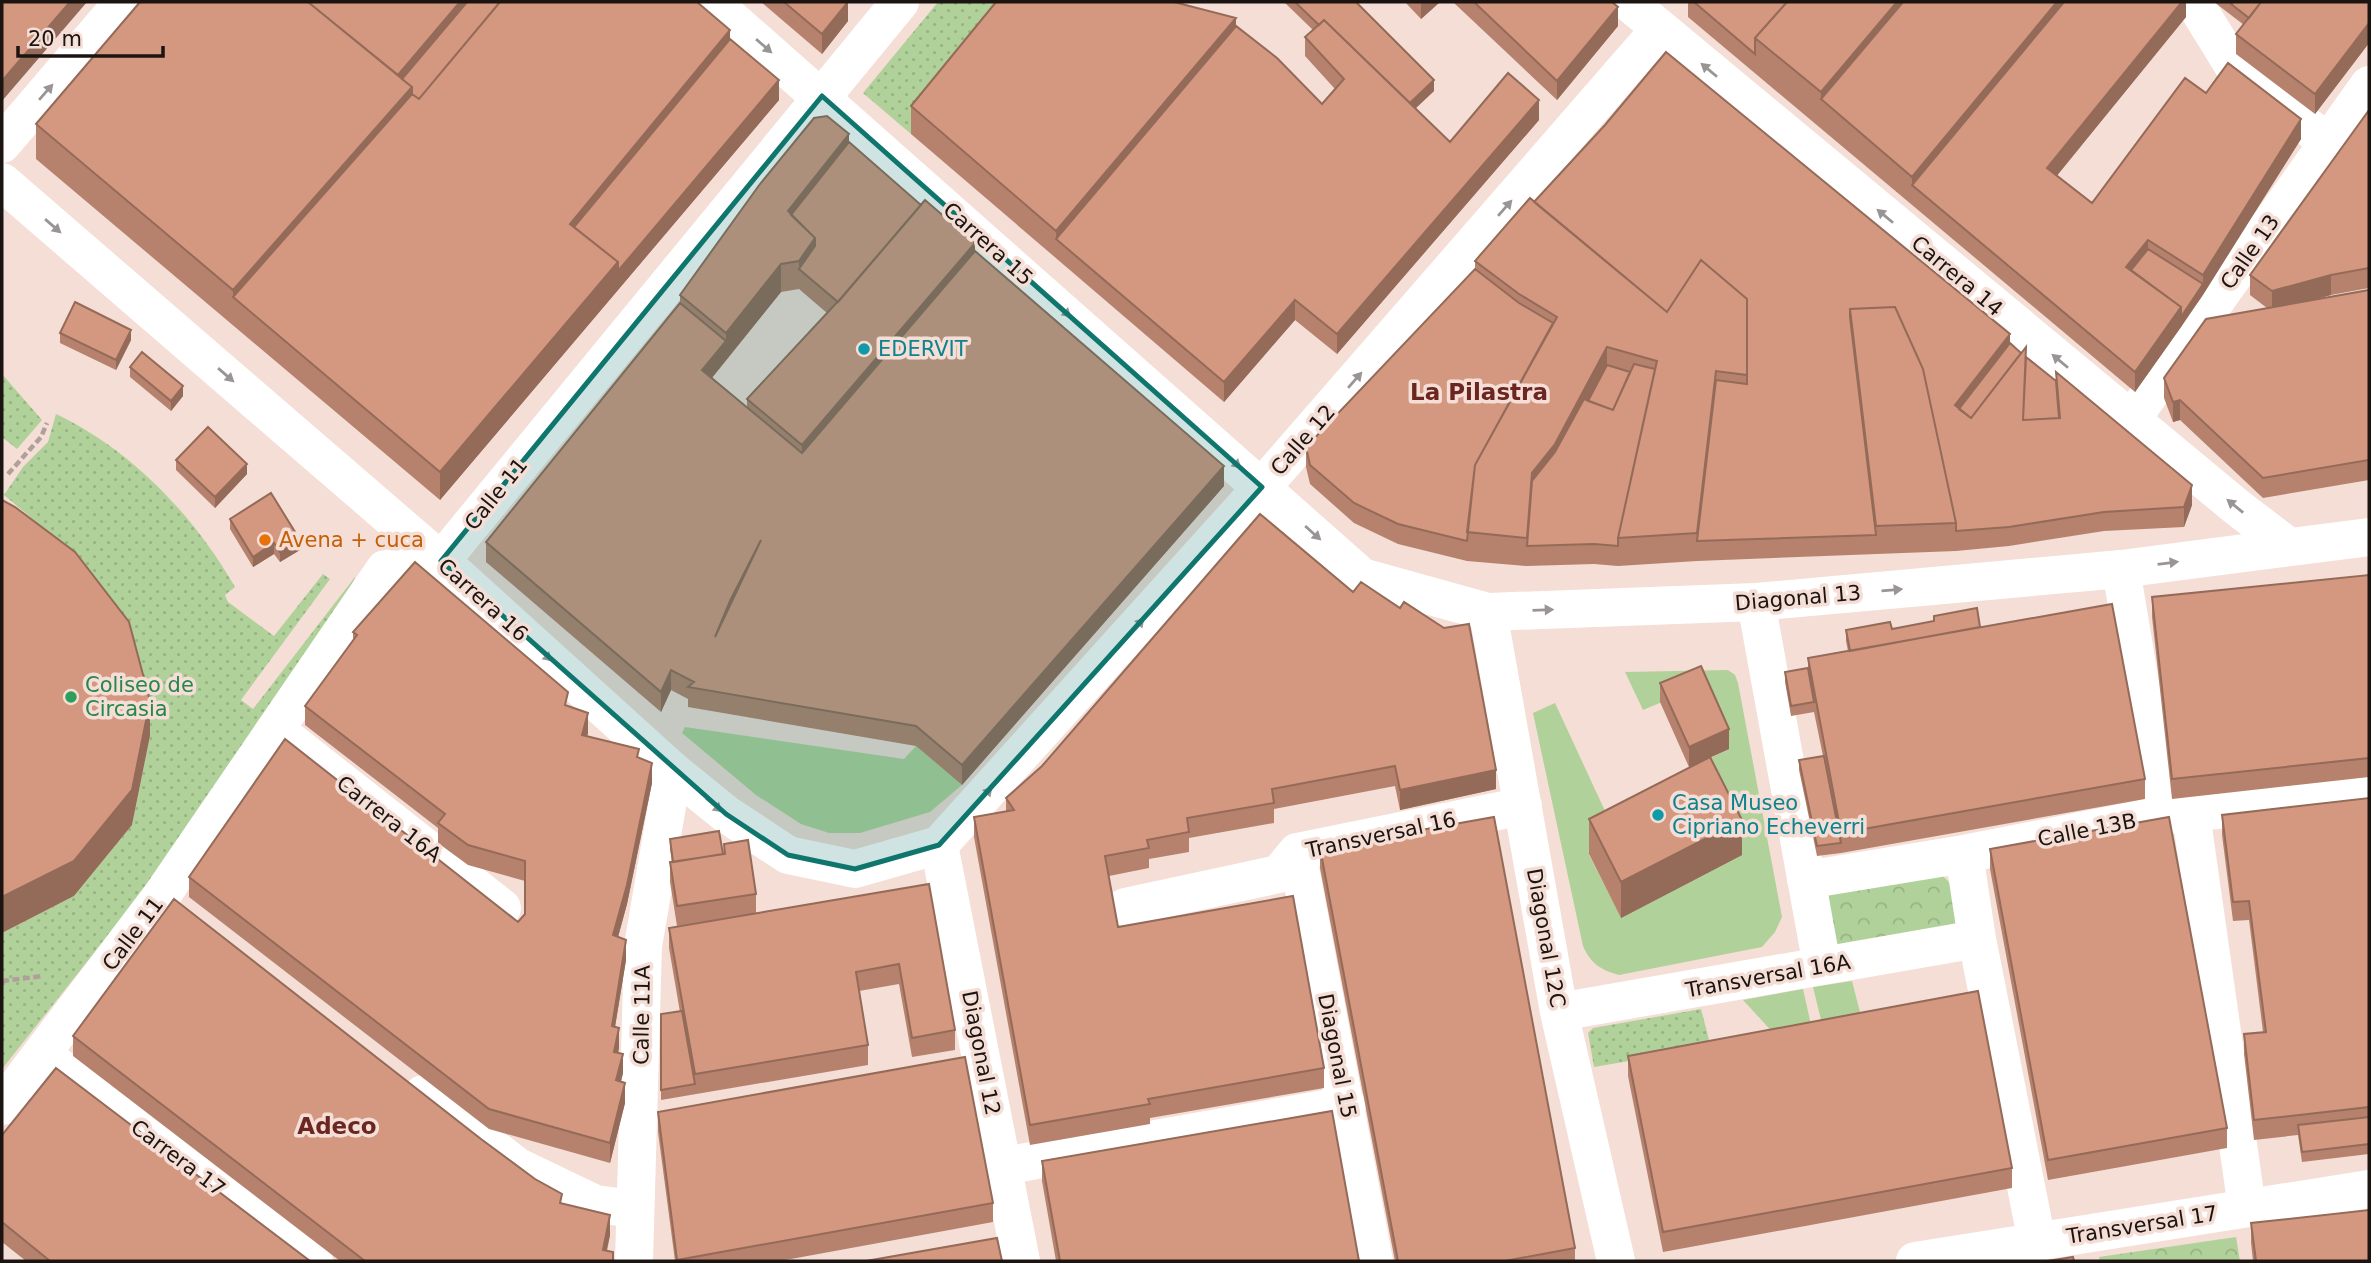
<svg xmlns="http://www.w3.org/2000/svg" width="2371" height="1263" font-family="'DejaVu Sans',sans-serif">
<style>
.grass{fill:url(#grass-dots)}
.park{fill:url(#park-crowns)}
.garden{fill:#b1d19a}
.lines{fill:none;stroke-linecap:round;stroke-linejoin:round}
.path{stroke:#b19f99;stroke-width:4.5;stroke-dasharray:7 3.5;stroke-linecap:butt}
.street{stroke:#fff;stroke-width:38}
.secondary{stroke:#fff;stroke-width:38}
.wall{fill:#b6826d;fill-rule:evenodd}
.shaded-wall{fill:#946a59}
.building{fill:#d4977f;stroke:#946a59;stroke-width:2;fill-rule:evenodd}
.oneway{fill:#989594}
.marked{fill:#0f766e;fill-opacity:0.2;stroke:#0f766e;stroke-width:5;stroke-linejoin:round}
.culture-dot{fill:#0f9aa8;stroke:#f4ded6;stroke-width:2.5}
.food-dot{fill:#e8710a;stroke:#f4ded6;stroke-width:2.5}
.leisure-dot{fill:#2e9e5b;stroke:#f4ded6;stroke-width:2.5}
.labels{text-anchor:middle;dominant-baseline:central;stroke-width:7;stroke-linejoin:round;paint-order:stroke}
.street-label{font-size:21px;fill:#1b1411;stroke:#f4ded6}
.culture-label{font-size:21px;fill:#0d838f;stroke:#f4ded6;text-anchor:start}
.food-label{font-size:21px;fill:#c56008;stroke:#f4ded6;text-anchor:start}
.leisure-label{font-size:21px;fill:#27864d;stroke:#f4ded6;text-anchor:start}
.neighbourhood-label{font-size:23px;font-weight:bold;fill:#6b2621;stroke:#f4ded6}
</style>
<defs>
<pattern id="grass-dots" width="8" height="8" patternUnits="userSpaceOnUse" patternTransform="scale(1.75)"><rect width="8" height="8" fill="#b1d19a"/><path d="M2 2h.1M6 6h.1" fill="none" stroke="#98b384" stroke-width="1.8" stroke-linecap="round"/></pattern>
<pattern id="park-crowns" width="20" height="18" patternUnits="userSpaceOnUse" patternTransform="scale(1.75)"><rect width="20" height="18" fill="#b1d19a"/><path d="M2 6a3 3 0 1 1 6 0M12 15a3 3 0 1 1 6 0" fill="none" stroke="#98b384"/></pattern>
</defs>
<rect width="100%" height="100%" fill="#f4ded6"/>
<path class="grass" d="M938,2H1019L911,134L863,93Z
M2,374L42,420L17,449L2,437Z
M56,414C132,450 194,516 235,587L225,595L228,602L274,636L323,574L330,579L241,700L253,709L355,577L352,587L148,885L2,1069V933L74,896L132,825L150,736L53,536L4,495L23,467L48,442Z
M1701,1009L1711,1047L1594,1067L1588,1033L1593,1028Z"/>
<path class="park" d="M1942,875L1951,884L1957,925L1838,946L1825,899L1829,893Z
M2236,1237L2240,1261H2100L2099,1257Z"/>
<path class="garden" d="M1728,670L1735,675L1738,683L1782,917L1775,932L1762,947L1619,975C1601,970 1591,964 1583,946L1533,713L1555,703L1618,839L1589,855L1621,917L1690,803L1676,774L1729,749L1700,686L1643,710L1625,672Z
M685,727L904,759L916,746L962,785L930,812L860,833H829L801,824L756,795L682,733Z
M1852,981L1862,1020L1823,1028L1813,987Z
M1803,989L1812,1029L1777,1037L1743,1000Z"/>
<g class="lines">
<path class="path" d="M8,474L41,437L47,423
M2,981L43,976"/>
<path class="street" d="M2194,2L2239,75L2328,142
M2,144L123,2
M2131,420L2369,85
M1262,487L1660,29
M2121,569L2162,815
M1756,602L1822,966
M1488,612L1559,1012L1616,1261
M276,730L502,908
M2191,814L2247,1208
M939,845L1021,1261
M1297,852L1374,1261
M1964,854L1977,939L2037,1242
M1806,880L1964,854L2162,815L2369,796
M1125,907L1279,874L1297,852L1523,806
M1559,1012L1977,939
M43,1055L314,1261
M423,1094L518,1167L595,1204L635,1209
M2,1106L162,895L385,569L441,561L900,2
M1003,1166L1347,1105
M634,1261L643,946L673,771
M1915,1261L2369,1189"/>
<path class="secondary" d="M712,2L1362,577L1488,612L1756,602L2121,569L2369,537
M1628,2L2238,508L2289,547
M2,182L441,561L673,771L726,814L788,855L855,869L939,845L1262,487"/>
</g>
<path class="wall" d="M761,2H848V21L822,54Z
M1284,2H1356L1434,91L1415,109L1450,142L1539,120L1337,354L1295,320L1224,402L911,134V106L1236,26L1322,104L1335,89L1305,56V37L1313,30Z
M1405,2H1440L1421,19Z
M1453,2H1612L1618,26L1557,100Z
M1688,2H2186V17L2056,176L2092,203L2206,93L2301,139L2181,327L2135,392L1688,17Z
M2214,2H2369V43L2315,114L2236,54V34L2244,25Z
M730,39L779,100L440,500L36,159V124Z
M2369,110V288L2331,295L2312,300L2369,290V480L2263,498L2180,420L2173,422L2164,398V378L2267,308L2250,295V275Z
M849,142L975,251L1224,486L962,785L916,746L688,707V699L671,690L661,712L486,562V542L680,303V295ZM799,289L827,313L747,399V407L712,378L781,292Z
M1534,202L2010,343L2056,381V372L2192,505L2184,527L2104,531L2009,546L1956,551L1697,561L1618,566L1594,564L1527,566L1467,561L1398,544L1354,523L1310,484L1306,467V447L1475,269V261Z
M60,333L131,340L116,370L60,343Z
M130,367L183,396L171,411L130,377Z
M176,460L247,474L215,508L176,470Z
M1260,514L1496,789L1400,810L1395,786L1274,809V823L1189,838V852L1149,859V868L1109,876L1118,927L1324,1068V1088L1150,1118V1124L1030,1145L974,837V817L1006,812V798L1042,766Z
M230,519L300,550L280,562L274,554L253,567L230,529Z
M2369,575V777L2172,799L2152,617V597Z
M1934,621L1980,627L2145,779V799L1841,853L1817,856L1799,770V760L1823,756L1814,712L1791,716L1785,682V672L1808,668V658L1848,651L1846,641V630L1892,629Z
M353,632L568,706L588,733L587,736L639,758L652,783L627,904L618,937L626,960L615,1027L619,1048L618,1053L623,1073L621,1082L625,1103L610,1163L489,1129L189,897V877L518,922L525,914V881L468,865L438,843V828L305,725V706L353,641Z
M1660,683L1729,749L1711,757L1742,855L1621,918L1589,854V819L1699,763L1689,767L1660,702Z
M2369,798V1154L2302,1162L2298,1135L2254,1140L2244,1054V1034L2263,1032L2249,920L2233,921L2222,835V815Z
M670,839L724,854V844L756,894V913L929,884L955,1030V1050L912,1057L899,984L859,991L868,1045V1065L661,1100V1014L680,1012L669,948V928L718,920L677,926L670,882V862H672L670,849Z
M1320,848L1575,1248V1261H1395L1320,868Z
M1990,849L2227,1128V1148L2048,1180L1990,869Z
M73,1036L562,1203L610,1235L607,1251L613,1261H340L73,1056Z
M1628,1056L2012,1168V1188L1663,1252L1628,1076Z
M658,1112L993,1203V1222L780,1261H675L658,1132Z
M2,1135L310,1261H26L2,1242Z
M1042,1161L1359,1261H1056L1042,1181Z
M2251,1223L2369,1261H2253L2251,1243Z"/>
<path class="shaded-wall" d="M70,2H87L2,101V81Z
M460,2H484L412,122L233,297V290L394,79Z
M848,2V21L822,54V34Z
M1421,2H1440L1421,19Z
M1897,2H1926L1821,99V92Z
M2057,2H2069L1912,185V177Z
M2182,2H2186V17L2047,188V168Z
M1618,7V26L1557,100V81Z
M1236,18V46L1056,239V259V231Z
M2369,23V43L2315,114V94Z
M730,30V58L580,240L570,224Z
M779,80V100L440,500V472L618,262Z
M1434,80V91L1405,118V108Z
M1539,100V120L1337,354V334Z
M2301,119V139L2203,295V275Z
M849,134V162L797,228L788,211Z
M815,238V266L799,269V289V261Z
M2148,240V260L2131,280L2126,267Z
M975,243V271L802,473V445Z
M781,264V292L702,390V370L726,341V333Z
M2331,275V295L2272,311V291Z
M2203,284V295L2181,327L2135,392V372L2181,307Z
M1295,300V320L1224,402V382Z
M131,330V340L116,370V360Z
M2010,334V353L1960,418L1955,405Z
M1607,347V375L1527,546L1532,473Z
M183,386V396L171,411V401Z
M2180,400V420L2173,422V402Z
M247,464V474L215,508V497Z
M1224,466V486L962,785V765Z
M2192,485V505L2184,527V507Z
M300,540V550L280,562V552Z
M761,540L715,637L730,601Z
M274,543V554L253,567V557Z
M671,670V690L661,712V692Z
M150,701V736L132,825L74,896L2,933V897Z
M588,713V733L582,755V735Z
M1729,729V749L1689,767V747Z
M652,763V783L627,904L613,955V935Z
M1496,770V789L1400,810V790Z
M1742,820V855L1621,918V882Z
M626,940V960L612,1045V1026Z
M619,1028V1048L614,1072V1052Z
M623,1054V1073L616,1100V1080Z
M625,1083V1103L610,1163V1143Z
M610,1215V1235L604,1261L603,1250Z"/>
<path class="building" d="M2,2H70L2,81Z
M140,2H308L412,87L233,290L36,124Z
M308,2H460L398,75Z
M467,2H500L419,99L412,94V87L402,79Z
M500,2H697L730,30L570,224L618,262L440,472L233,297L412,94L419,99Z
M784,2H848L822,34Z
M996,2H1174L1236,18L1056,231L911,106Z
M1295,2H1356L1434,80L1410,103L1324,20L1319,25Z
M1474,2H1612L1618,7L1557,81Z
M1694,2H1787L1755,38V54Z
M1787,2H1897L1821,92L1755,38Z
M1903,2H2057L1912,177L1821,99Z
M2064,2H2182L2047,168L2092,203L2185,78L2206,93L2228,63L2301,119L2203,275L2148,240L2126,267L2181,307L2135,372L1912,185Z
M2233,2H2261L2249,18L2231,4Z
M2261,2H2369V23L2315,94L2236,34Z
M1324,20L1450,142L1508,73L1539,100L1337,334L1295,300L1224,382L1056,239L1236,26L1277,58L1322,104L1344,79L1305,37Z
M730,39L779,80L618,271V262L574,227Z
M1666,52L2010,334L1955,405L1971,418L2026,347L2023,420L2060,418L2056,372L2192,485L2184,507L2104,512L2009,527L1956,531V523L1923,369L1895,307L1850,309V317L1876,535L1697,541L1716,380L1747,384V299L1701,260L1667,312L1534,202L1605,125Z
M2369,110V268L2331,275L2272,291L2250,275Z
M827,116L849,134L788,211L815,238L799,261L781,264L726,333L680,295L760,184L814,118Z
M849,142L921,205L838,302L799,269L815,246V238L791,215Z
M1530,198L1667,312L1701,260L1747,299V375L1716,371L1697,533L1618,538L1657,361L1607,347L1555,444L1532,473L1527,538L1467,532L1475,465L1557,317L1519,294L1475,261Z
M925,200L975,243L802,445L747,399L842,297Z
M2148,249L2203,284L2181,317V307L2131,270Z
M975,251L1224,466L962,765L916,726L688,687L694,682L671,670L661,692L486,542L680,303L726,341L702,370L802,453ZM761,540L715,637L730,601Z
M1475,269L1519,303L1553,323L1475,465L1467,541L1398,524L1354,503L1310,465L1306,447Z
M2369,290V460L2263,478L2180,400L2173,402L2164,378L2206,319Z
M75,302L131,330L116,360L60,333Z
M1895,307L1923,369L1956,523L1876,526L1850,309Z
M2010,343L2021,353L1971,418L1959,409Z
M142,352L183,386L171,401L130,367Z
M2026,357L2056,381L2059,418L2023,420Z
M1634,364L1655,369L1618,538V546L1594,544L1527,546L1532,481L1555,452L1584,399L1613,410Z
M1607,365L1630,372L1613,410L1588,401Z
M208,427L247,464L215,497L176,460Z
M271,493L300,540L280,552L274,543L253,557L230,519Z
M2,500L15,507L75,552L129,622L150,701L132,790L74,861L2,897Z
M1260,514L1353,592L1361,582L1400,608L1404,602L1444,628L1469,624L1496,770L1400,790L1395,766L1272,789L1274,803L1187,818L1189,832L1147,840L1149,848L1105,856L1118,927L1293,896L1324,1068L1148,1099L1150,1104L1030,1125L974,817L1014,810L1006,798L1042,766Z
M415,562L568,692L565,705L588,713L582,735L639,749L637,757L652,763L627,885L613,935L626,940L612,1026L619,1028L614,1052L623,1054L616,1080L625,1083L610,1143L489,1109L189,877L285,739L518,922L525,914V861L468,845L438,823L445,814L305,706L357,635L353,632Z
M2369,575V758L2172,779L2152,597Z
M2112,604L2145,779L1841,833L1808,658Z
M1977,608L1980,627L1850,651L1846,630L1890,622L1892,629L1934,621V616Z
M1701,666L1729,729L1689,747L1660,683Z
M1808,668L1814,702L1791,706L1785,672Z
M1824,756L1841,843L1817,846L1799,760Z
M1710,757L1742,820L1621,882L1589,819Z
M2369,798V1107L2254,1120L2244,1034L2266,1032L2249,901L2233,902L2222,815Z
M1494,817L1575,1248L1505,1261H1398L1320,848Z
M2169,817L2227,1128L2048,1160L1990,849Z
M719,831L723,854L673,862L670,839Z
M748,840L756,894L677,906L670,862L725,854L724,844Z
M929,884L955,1030L912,1038L899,964L856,972L868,1045L695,1074L669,928Z
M174,899L481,1139L535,1179L562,1194L560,1203L610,1215L603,1250L613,1252V1261H365L73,1036Z
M1978,991L2012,1168L1663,1232L1628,1056Z
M682,1011L695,1084L661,1090V1014Z
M965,1057L993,1203L677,1260L658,1112Z
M56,1068L310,1261H50L2,1222V1135Z
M1332,1111L1359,1261H1060L1042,1161Z
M2369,1117V1144L2302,1152L2298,1125Z
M2369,1210V1261H2256L2251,1223Z
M997,1238L1002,1261H866Z
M2073,1257L2074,1261H2048Z"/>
<defs><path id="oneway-solid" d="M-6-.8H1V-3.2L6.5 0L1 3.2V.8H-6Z" transform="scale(1.75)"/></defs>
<g class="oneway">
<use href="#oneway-solid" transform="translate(764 46) rotate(41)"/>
<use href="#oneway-solid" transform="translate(1709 70) rotate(-140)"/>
<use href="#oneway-solid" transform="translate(46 92) rotate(-49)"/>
<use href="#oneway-solid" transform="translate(1505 208) rotate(-49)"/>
<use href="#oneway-solid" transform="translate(1885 216) rotate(-140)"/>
<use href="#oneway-solid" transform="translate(53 226) rotate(41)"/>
<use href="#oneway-solid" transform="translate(1063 310) rotate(42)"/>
<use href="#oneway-solid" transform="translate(2060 361) rotate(-140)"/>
<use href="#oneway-solid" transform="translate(226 375) rotate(41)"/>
<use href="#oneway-solid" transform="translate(1355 380) rotate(-49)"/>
<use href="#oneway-solid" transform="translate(1233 461) rotate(42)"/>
<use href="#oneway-solid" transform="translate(2235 506) rotate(-141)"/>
<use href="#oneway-solid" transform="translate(1313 533) rotate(42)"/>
<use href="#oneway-solid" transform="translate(2168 563) rotate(-7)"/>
<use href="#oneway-solid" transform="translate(1892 590) rotate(-5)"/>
<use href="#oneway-solid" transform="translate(1543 610) rotate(-2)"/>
<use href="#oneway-solid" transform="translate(1137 626) rotate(-48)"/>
<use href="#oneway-solid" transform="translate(544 654) rotate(42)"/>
<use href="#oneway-solid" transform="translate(985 795) rotate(-48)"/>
<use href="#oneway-solid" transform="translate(714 805) rotate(40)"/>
</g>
<path class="marked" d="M822,96L1262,487L939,845L855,869L788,855L726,814L441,561Z"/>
<g class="culture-dot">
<circle cx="864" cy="349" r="7"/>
<circle cx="1658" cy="815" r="7"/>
</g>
<circle class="food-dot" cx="265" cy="540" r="7"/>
<circle class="leisure-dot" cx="71" cy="697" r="7"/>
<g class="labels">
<g class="street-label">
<text transform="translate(988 244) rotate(42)">Carrera 15</text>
<text transform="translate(2250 252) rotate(-55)">Calle 13</text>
<text transform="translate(1957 276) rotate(40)">Carrera 14</text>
<text transform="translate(1303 440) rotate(-49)">Calle 12</text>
<text transform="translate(496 494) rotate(-51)">Calle 11</text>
<text transform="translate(1798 598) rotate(-5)">Diagonal 13</text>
<text transform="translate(483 600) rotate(42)">Carrera 16</text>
<text transform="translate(389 819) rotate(38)">Carrera 16A</text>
<text transform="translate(2087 830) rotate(-11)">Calle 13B</text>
<text transform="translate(1381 835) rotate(-12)">Transversal 16</text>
<text transform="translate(133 934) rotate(-53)">Calle 11</text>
<text transform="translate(1546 938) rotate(80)">Diagonal 12C</text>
<text transform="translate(1768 976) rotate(-10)">Transversal 16A</text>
<text transform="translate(642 1015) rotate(-89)">Calle 11A</text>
<text transform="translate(981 1053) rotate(79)">Diagonal 12</text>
<text transform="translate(1337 1056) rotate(79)">Diagonal 15</text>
<text transform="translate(178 1158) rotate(37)">Carrera 17</text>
<text transform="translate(2142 1225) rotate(-9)">Transversal 17</text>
</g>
<g class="culture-label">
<text x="878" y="349">EDERVIT</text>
<text x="1672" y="803">Casa Museo<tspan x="1672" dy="24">Cipriano Echeverri</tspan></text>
</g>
<g class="food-label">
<text x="279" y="540">Avena + cuca</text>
</g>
<g class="leisure-label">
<text x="85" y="685">Coliseo de<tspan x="85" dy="24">Circasia</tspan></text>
</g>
<g class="neighbourhood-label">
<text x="1479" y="392">La Pilastra</text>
<text x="337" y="1126">Adeco</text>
</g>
</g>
<rect width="2371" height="1263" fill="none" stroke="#1b1411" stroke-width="7"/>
<path d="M18 46v10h145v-10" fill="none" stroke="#1b1411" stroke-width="3.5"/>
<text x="28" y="46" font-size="21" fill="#1b1411" stroke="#f4ded6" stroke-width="5" paint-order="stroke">20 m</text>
</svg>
